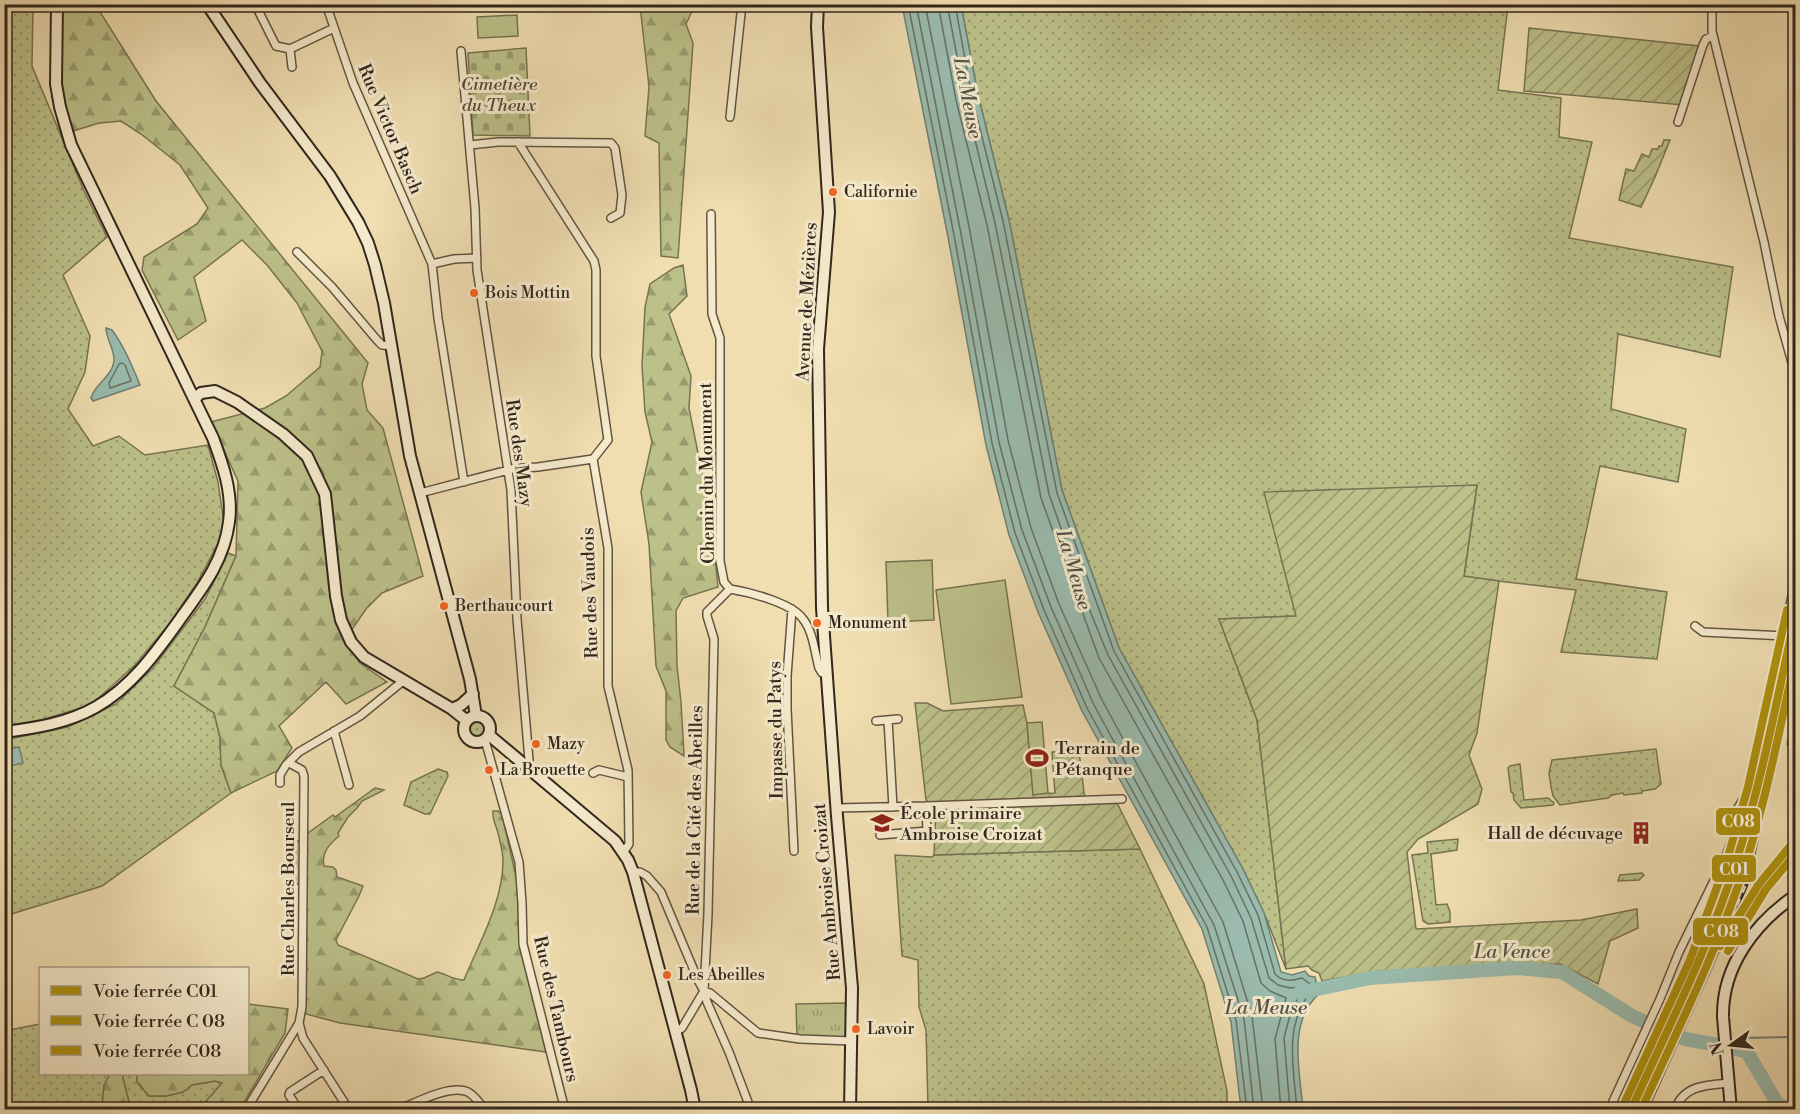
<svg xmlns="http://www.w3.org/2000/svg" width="1800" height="1114" font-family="'Libre Bodoni',serif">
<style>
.grass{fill:url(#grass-dots);stroke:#777352;stroke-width:1.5}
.forest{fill:url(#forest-firs);stroke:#777352;stroke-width:1.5}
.cemetery{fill:url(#cemetery-stones);stroke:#777352;stroke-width:1.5}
.park{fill:url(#park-tufts);stroke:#777352;stroke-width:1.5}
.garden{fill:url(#garden-furrows);stroke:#777352;stroke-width:1.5}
.pitch{fill:#bcc089;stroke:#777352;stroke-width:1.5}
.water{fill:#9abcaf;stroke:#708074;stroke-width:1.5}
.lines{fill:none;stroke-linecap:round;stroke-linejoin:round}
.shore{stroke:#667166;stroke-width:1.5}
.stream{stroke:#708074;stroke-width:2}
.river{stroke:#9abcaf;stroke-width:14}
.street-casing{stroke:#625441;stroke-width:10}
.secondary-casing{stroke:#32261c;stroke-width:14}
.street{stroke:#f5eacc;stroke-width:7}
.secondary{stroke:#f5eacc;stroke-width:10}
.rail-casing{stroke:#32261c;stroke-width:4.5}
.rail{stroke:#f5eacc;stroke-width:2;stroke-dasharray:7;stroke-linecap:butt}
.rail-1-casing{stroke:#f5eacc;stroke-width:12}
.rail-2-casing{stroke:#f5eacc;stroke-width:12}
.rail-3-casing{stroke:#f5eacc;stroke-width:12}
.rail-1{stroke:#af920d;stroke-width:8}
.rail-2{stroke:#af920d;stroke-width:8}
.rail-3{stroke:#af920d;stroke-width:8}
.bus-dot{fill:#f26522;stroke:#f5eacc;stroke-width:2}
.labels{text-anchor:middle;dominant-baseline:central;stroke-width:6;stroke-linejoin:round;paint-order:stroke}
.bus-label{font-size:16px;fill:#32261c;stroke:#f5eacc;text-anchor:start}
.park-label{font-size:18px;font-style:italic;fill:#544c37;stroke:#f5eacc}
.street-label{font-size:18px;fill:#32261c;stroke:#f5eacc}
.poi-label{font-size:18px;fill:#32261c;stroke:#f5eacc;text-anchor:start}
.water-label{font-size:20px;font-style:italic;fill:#515348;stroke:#f5eacc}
.line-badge{stroke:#f5eacc;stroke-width:2}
.badge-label{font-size:16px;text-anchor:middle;font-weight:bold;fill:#fff}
</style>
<defs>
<pattern id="grass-dots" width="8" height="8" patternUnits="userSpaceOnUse" patternTransform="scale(1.5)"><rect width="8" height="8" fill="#bcc089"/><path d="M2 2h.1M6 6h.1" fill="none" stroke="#999c6f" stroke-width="1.8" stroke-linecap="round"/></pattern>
<pattern id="forest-firs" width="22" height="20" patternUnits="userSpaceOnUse" patternTransform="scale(1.5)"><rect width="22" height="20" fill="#bcc089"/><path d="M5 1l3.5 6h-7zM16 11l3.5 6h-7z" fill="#999c6f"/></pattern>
<pattern id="cemetery-stones" width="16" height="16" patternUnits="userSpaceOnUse" patternTransform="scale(1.5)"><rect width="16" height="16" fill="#bcc089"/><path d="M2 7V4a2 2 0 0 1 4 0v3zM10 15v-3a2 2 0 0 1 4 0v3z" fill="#999c6f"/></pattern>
<pattern id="park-tufts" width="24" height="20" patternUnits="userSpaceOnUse" patternTransform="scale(1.5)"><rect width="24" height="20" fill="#bcc089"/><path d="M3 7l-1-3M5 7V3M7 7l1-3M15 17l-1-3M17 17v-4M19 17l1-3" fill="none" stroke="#999c6f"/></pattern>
<pattern id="garden-furrows" width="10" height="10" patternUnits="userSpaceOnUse" patternTransform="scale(1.5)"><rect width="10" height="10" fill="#bcc089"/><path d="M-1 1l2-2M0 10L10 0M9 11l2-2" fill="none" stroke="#999c6f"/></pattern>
</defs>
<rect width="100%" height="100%" fill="#f0deb1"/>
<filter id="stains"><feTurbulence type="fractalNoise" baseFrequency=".00333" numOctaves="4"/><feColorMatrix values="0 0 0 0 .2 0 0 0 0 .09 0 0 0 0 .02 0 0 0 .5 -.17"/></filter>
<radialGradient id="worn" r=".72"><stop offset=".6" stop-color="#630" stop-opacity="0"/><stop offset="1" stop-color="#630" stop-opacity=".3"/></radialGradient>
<path class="grass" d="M33,4L32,66L84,191L107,237L63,275L90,336L85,372L68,409L93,446L119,436L145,455L208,445L218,482L225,530L197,583L169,624L135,665L91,705L41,720L5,726L4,5Z
M961,5H1508L1498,90L1561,98L1559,137L1592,142L1569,238L1733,267L1720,357L1618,334L1611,409L1686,429L1678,482L1600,466L1576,579L1667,592L1657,659L1561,652L1576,590L1464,577L1477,486L1296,616L1219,619L1257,720L1286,969L1264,913L1243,869L1119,648L1062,490L1009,220L978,95Z
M228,553L236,556L205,627L174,686L214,713L220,737L221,765L231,793L102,886L5,916L4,740L68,727L116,704L153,668L205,599Z
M469 728a8 8 0 1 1 16 0a8 8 0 1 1-16 0Z
M1656,749L1661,784L1655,789L1642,791V793L1624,795L1623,793L1612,795L1608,798L1560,805L1553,796L1551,787L1549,773L1552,760Z
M1520,764L1524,800L1548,798L1554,803L1553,805L1521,808L1514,800L1513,793L1511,792L1508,768L1510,766Z
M438,769L447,772L448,776L430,814H425L404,805L411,782Z
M1458,839L1457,850L1431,854L1436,905L1447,904L1450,912V922L1428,924L1423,921L1412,855L1428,853L1427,842Z
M1140,849L1204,984L1227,1091V1109L1074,1110L1073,1105L928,1107L926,1030L919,1007L918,960L902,956L895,855L932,857L934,855Z
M1642,873L1644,875L1639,880L1618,881L1620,875Z
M40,1024V1074H110C105,1084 100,1098 104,1109H5L4,1031Z
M122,1074H137V1082L149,1096H166L183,1092L192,1085L215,1081L223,1083L201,1107C197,1106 192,1106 187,1106C169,1107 146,1114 130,1106Z"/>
<path class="forest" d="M63,5H102L100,12L156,101L368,363L362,384L367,410L383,428L423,576L382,593L366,609L344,641L360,663L387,682L346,704L326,682L279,726L292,748L277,771L231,793L221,765L220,737L214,713L174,686L205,627L236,556L238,481L211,422L265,408L286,396L320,367L322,351L297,303L267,265L242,240L194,277L206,321L178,340L142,270L144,257L197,224L208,208L180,165L141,134L121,121L99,123L70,132L60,82Z
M640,5H695L686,24L693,43L678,258L661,256L659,143L645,136L649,87Z
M683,265L687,296L669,314L691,376L689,408L711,518L718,587L683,598L676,611L677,666L681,702L684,756L670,747L666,740V691L656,666L649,544L641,492L652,442L645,412L642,366L645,307L650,284L674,268Z
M1795,711V752L1787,744Z
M375,788L384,790L362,801L357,808L348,817L338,833L339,836C329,845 321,852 324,866L333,867L336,870L337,877L363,886L359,896L336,940L338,945L418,979L424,978L437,972C446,974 454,980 464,980C479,943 503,902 503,861C503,852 500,842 498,833C496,825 492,819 493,811H498L502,815L517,881L520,947L546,1052L340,1023L306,1014L304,1008L306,895L291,875L292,846L301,838L333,815L335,817Z
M248,1004L288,1009L285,1033L240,1109H170L187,1106L201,1107L222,1083L215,1081L192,1085L183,1092L166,1096H149L137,1082V1074H248Z
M110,1074H122L130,1106L136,1109H104L102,1107L104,1085Z"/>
<path class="cemetery" d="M526,48L530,136L473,135L468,53Z"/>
<path class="park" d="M846,1003V1037L797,1036L796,1004Z"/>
<path class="garden" d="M1529,28L1699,46L1684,105L1524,91Z
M1664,140H1670L1655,177L1641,207L1619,200L1626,169L1634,171L1642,154L1649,157L1652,149H1658L1659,146H1662Z
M1477,485L1464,576L1499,581L1477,733L1469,755L1482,789L1478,804L1418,839L1407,852L1416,929L1581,920L1637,909L1638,928L1610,941L1598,984L1560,964L1379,971L1322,981L1319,973L1312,970L1308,966L1286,969L1257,720L1219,619L1296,616L1264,492Z
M915,703H927L943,711L1023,705L1027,723L1033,794L1055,793L1052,752L1079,751L1085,800L1115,799L1140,849L934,855L936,809L926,800Z"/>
<path class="pitch" d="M517,15L518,36L478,38L477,17Z
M932,560L934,620L888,622L886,562Z
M1005,580L1022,697L951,704L936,590Z
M1042,722L1048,793L1033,795L1027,723Z"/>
<path class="water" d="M902,5H961L978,95L1009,220L1062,490L1119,648L1243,869L1264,913L1281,972L1292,975L1305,971L1309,976L1315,977L1319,994C1287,1022 1300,1073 1303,1109H1241L1231,1022L1202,929L1082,711L1038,612L1009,535L986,445L948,237Z
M106,328L112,330C124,346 132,366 140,385L93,401L91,398C94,385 112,377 114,361C115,350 106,339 106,328Z
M19,747L23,763L9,766L5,750Z"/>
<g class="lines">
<path class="shore" d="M908,4L954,235L992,443L1015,533L1044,610L1087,708L1207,927L1236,1020L1247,1110
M916,4L961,234L999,442L1022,530L1051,607L1094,705L1214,925L1244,1019L1254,1110
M925,4L970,232L1008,440L1031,528L1059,604L1102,700L1223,922L1252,1016L1263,1110
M938,4L956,100L987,225L1041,498L1099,658L1223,880L1243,921L1261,983L1270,991L1286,998L1275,1039L1281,1110
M947,4L965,98L995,223L1049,494L1090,611L1108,655L1231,876L1251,918L1269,978L1278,985L1290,988L1300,987L1302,989L1290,1015L1284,1038L1290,1110
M955,4L972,97L1003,221L1057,493L1114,651L1237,872L1258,915L1275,974C1283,982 1292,981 1302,978L1310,984L1311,992C1283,1024 1294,1071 1297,1110
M122,363L125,365L131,381L110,388L109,383L119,364Z"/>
<path class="stream" d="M1730,1047L1742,1038L1796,1037"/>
<path class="river" d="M1299,993L1370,978L1517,968L1562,972L1632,1016L1685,1039L1730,1047L1747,1052L1777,1103L1788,1110"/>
<g class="street-casing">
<path id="street" d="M255,4L276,46L290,49L334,28
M326,4L353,83L432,264L438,318L464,482
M1712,4V31L1764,242L1779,316L1796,377
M290,49L292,67
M461,51L475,208L477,270L511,490L517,619L529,760L526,765
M730,117L742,4
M1678,122L1703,45L1706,39L1713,36
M518,142L594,261L596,270V356L608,440L593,459L608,548V686L628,770L629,844L623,853
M470,145L498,142L611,143L615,148L622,195L620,213L611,218
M711,214L712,314L720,338V561L724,582L730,589C749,592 792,603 803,619C813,631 815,653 819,668L822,673H826
M297,252L332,287L377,340L382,345L392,346
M432,264L454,259L477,258
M420,493L512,469L538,467L593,459
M792,609L787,676V709L794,851
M1695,626L1703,632L1783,636
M888,720L893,807
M876,721L898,719
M334,731L349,785
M485,740L519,862L522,903L523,944L565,1110
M289,763L302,770L304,776L302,1007L299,1023L303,1038L349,1110
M593,773L599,770L628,777
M280,783V775L286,765L299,752L360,716L403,681
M836,808L926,806L1122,799
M880,835L927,831L926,806
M633,872H640L647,876L661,892L698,980L704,991L710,993L758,1033L800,1039L851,1041
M704,991L707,1002L729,1052L751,1110
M676,1031L682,1028L704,991L708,914L714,639L707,616V612L730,589
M246,1110L299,1023
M299,1110L289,1095L290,1092L324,1070
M398,1110C415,1103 450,1084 468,1092C475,1096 480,1103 485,1110
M1609,1110L1660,999L1679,952L1726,856L1733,837L1736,811L1746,795L1751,780L1796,578
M1675,1110C1683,1085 1707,1085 1729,1083"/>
</g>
<g class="secondary-casing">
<path id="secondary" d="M207,4L260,83L330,176L358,222L368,243L375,265L384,303L410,456L470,679L476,716
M818,4L817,27L829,212L818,349L822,608L837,816L852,988L850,1110
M194,399L201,393L215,391L237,402L283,434L307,456L325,494L336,596L341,620L351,642L364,657L452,709L467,721
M452,709L461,705L473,694
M464 729a13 13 0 1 1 26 0a13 13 0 1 1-26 0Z
M4,732C36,728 68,723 96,707C131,687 155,654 178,622C200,591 224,562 229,522C233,493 223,465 213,438L71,145L60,107L56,84L57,4
M489,735L615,841L628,860L633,872L691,1090L695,1110
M1731,1110L1723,1017C1722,966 1755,923 1796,895"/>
</g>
<use href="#street" class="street"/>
<use href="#secondary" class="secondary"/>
<g class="rail-casing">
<path id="rail" d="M1646,1110L1708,973L1746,885L1796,670"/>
</g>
<use href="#rail" class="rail"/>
<g class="rail-1-casing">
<path id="rail-1" d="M1720,946L1759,884L1796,839
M1631,1110C1668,1028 1709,947 1736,862C1762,782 1777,697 1796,614"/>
</g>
<g class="rail-2-casing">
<path id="rail-2" d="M1728,951L1766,889L1796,853
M1641,1110C1678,1029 1718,949 1745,865C1767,797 1780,726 1796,656"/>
</g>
<g class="rail-3-casing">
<path id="rail-3" d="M1623,1106L1690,960L1727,860L1748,787L1787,610"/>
</g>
<use href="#rail-1" class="rail-1"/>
<use href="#rail-2" class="rail-2"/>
<use href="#rail-3" class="rail-3"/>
</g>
<defs>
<g id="stadium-bare" transform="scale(1.8)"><path d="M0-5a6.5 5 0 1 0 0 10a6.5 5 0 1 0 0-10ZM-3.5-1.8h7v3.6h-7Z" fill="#8f2418" stroke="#f5eacc" stroke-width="2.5" paint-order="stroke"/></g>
<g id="school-bare" transform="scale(1.8)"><path d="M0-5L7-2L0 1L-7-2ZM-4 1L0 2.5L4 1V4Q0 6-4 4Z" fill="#8f2418" stroke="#f5eacc" stroke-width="2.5" paint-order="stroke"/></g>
<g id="building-bare" transform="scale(1.8)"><path d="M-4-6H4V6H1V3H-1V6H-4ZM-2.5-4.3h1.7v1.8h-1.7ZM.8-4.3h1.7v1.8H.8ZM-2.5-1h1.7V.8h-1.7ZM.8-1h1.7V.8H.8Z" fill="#8f2418" stroke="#f5eacc" stroke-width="2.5" paint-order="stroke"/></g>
</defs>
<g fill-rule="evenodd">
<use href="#stadium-bare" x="1037" y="758"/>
<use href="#school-bare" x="882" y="823"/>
<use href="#building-bare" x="1641" y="833"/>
</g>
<g class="bus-dot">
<circle cx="833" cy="192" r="5"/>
<circle cx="474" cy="293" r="5"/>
<circle cx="444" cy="606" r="5"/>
<circle cx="817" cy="623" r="5"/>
<circle cx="536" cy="744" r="5"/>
<circle cx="489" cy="770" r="5"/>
<circle cx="667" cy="975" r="5"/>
<circle cx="856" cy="1029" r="5"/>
</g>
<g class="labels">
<g class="bus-label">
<text x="844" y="192">Californie</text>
<text x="485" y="293">Bois Mottin</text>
<text x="455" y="606">Berthaucourt</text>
<text x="828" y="623">Monument</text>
<text x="547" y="744">Mazy</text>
<text x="500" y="770">La Brouette</text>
<text x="678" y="975">Les Abeilles</text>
<text x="867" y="1029">Lavoir</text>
</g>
<g class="park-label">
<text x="499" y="84">Cimetière<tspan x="499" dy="21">du Theux</tspan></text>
</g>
<g class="street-label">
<text transform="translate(390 129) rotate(67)">Rue Victor Basch</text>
<text transform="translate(807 302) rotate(-87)">Avenue de Mézières</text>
<text transform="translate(519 453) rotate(82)">Rue des Mazy</text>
<text transform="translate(707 473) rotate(-91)">Chemin du Monument</text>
<text transform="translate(590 593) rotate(-92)">Rue des Vaudois</text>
<text transform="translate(776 730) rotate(-91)">Impasse du Patys</text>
<text transform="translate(695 810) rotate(-89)">Rue de la Cité des Abeilles</text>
<text transform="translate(288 889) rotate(-90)">Rue Charles Bourseul</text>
<text transform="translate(827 892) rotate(-95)">Rue Ambroise Croizat</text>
<text transform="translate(556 1009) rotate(77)">Rue des Tambours</text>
</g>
<g class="poi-label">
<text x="1055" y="748">Terrain de<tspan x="1055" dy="21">Pétanque</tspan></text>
<text x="900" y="813">École primaire<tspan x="900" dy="21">Ambroise Croizat</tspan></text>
<text x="1623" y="833" text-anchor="end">Hall de décuvage</text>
</g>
<g class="water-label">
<text transform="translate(967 98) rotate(79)">La Meuse</text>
<text transform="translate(1073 570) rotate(74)">La Meuse</text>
<text x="1512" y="952">La Vence</text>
<text x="1266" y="1008">La Meuse</text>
</g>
</g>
<g class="line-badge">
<rect x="1715" y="807" width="46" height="29" rx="6" fill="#af920d"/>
<rect x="1711" y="854" width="46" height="29" rx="6" fill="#af920d"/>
<rect x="1692" y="917" width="57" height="29" rx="6" fill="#af920d"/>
</g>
<g class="badge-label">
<text x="1738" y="827">C08</text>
<text x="1734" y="875">C01</text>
<text x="1721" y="937">C 08</text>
</g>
<rect width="1800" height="1114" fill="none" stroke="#f0deb1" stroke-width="24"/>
<rect x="6" y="6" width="1788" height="1102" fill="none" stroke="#32261c" stroke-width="3"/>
<rect x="12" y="12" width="1776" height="1090" fill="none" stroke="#32261c" stroke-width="1.5"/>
<rect x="39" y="967" width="210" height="108" fill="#f5eacc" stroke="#a79c86" stroke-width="1.5"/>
<rect x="51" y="986" width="30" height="9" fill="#af920d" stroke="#a79c86" stroke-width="1.5"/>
<text x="93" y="997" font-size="18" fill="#32261c">Voie ferrée C01</text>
<rect x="51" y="1016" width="30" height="9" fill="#af920d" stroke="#a79c86" stroke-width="1.5"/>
<text x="93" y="1027" font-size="18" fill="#32261c">Voie ferrée C 08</text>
<rect x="51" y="1046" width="30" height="9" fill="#af920d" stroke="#a79c86" stroke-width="1.5"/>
<text x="93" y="1057" font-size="18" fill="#32261c">Voie ferrée C08</text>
<g transform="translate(1731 1045) rotate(255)" stroke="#f5eacc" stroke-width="4.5" paint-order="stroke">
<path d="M0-4.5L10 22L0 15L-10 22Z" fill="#32261c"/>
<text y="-9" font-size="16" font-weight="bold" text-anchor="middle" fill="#32261c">N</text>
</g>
<rect width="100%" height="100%" filter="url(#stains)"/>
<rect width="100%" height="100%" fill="url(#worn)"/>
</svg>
